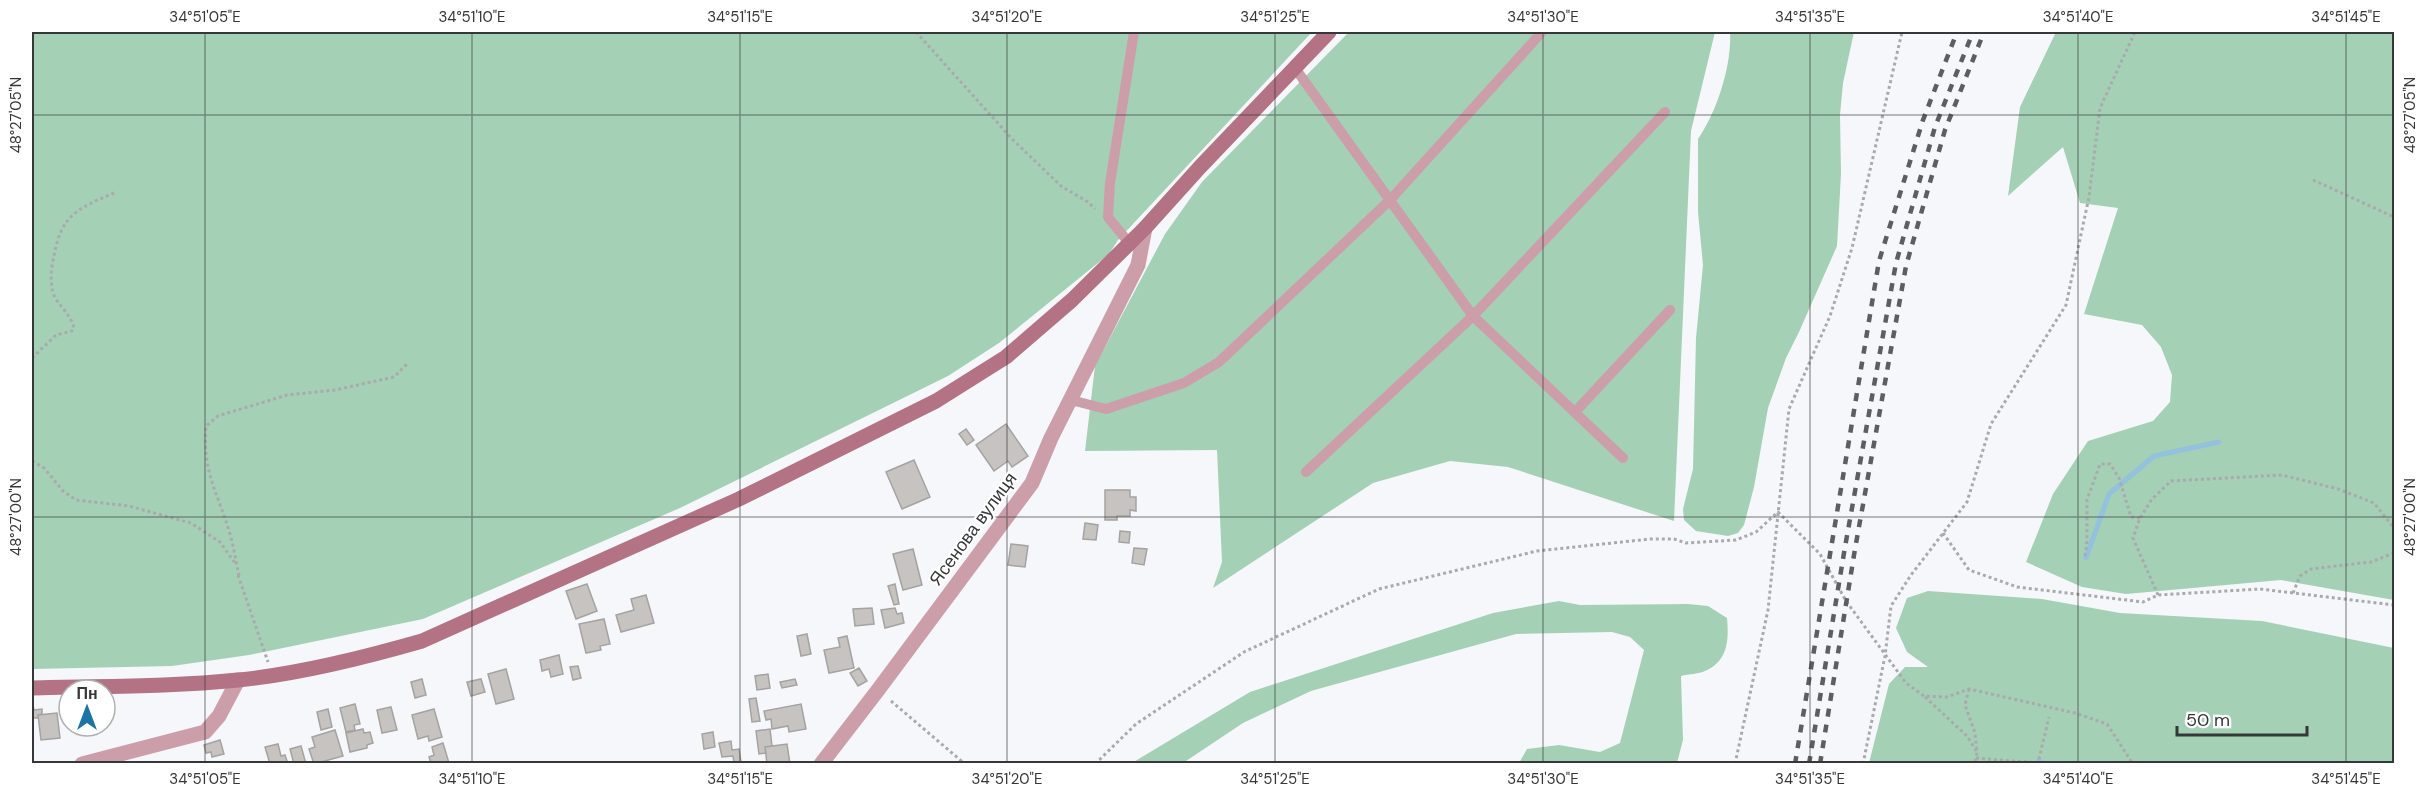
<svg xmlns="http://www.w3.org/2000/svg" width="2426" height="795" font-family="'DM Sans',sans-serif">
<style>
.green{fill:#a4d0b6}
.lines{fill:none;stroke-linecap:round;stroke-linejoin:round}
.stream{stroke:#93c1de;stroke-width:5}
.building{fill:#c6c3c1;stroke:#a5a3a1;stroke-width:1.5}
.path{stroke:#a9aaac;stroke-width:3;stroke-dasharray:3 3;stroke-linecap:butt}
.lane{stroke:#cc9eaa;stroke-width:10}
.street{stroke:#cc9eaa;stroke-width:15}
.secondary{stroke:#b37385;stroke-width:15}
.rail{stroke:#5d5e5f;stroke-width:4.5;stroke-dasharray:8 8;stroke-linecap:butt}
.ticks{fill:none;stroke:#363738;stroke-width:1.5;stroke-opacity:0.45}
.labels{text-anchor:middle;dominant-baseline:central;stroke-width:4.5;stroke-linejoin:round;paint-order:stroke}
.street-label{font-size:18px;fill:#363738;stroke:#fff}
.neatline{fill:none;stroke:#363738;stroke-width:2}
.ticks-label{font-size:15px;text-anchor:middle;fill:#363738}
</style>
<rect width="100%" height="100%" fill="#f6f7fa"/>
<path class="green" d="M32,32H1312L1118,240L1109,254L999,343L948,376L680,508L423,619L249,655L172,666L32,669Z
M1349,32H1715L1691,131L1674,521L1508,467L1450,461L1373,483L1213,588L1222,562L1217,450L1085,451L1095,366L1165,234L1202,182Z
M1730,32H1854L1843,83L1840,115L1841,174L1837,246L1799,332L1786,358L1768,408L1754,487L1744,525L1738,533L1728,536L1696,531L1684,520L1683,509L1693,469L1696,338L1703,265L1698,212V139C1717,112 1732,65 1730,32Z
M2056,32H2394V600L2281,580L2126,594L2082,587L2026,562L2053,494L2088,441L2153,421L2170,402L2172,375L2161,347L2142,325L2084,314L2118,208L2080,203L2063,147L2008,196L2020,107Z
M1928,591L2042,599L2120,613L2262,621L2394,648V763H1869L1889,684L1905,667H1928L1907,652L1896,628L1907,598Z
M1559,601L1580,605L1688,604L1708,606L1727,618C1729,640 1728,661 1705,671C1699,674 1689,674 1681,676L1683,740L1677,763H1519L1527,749L1559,745L1600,752L1620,743L1644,650L1630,637L1612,632L1516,634L1311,691L1243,723L1183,763H1132L1250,692L1493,613Z"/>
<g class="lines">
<path class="stream" d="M2086,558L2109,494L2154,456L2219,442
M2038,764L2039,760"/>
</g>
<path class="building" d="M1006,424L1028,456L1012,467L1008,461L994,471L976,445Z
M966,429L974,440L967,445L959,434Z
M914,460L930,497L902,509L886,472Z
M1105,490H1130V497H1136V511L1130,510V516H1117V520H1105Z
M1085,523L1098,525L1096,540L1083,539Z
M1120,531L1130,532L1129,543L1119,542Z
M1011,544L1028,546L1025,567L1008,565Z
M1134,548L1147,549L1144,565L1132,563Z
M913,549L922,585L903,590L893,554Z
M587,584L597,611L576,619L566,591Z
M895,584L899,604L894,605L888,586Z
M646,595L654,623L621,632L616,615L634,610L631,599Z
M872,608L874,624L855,626L853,609Z
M895,608L897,614L902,613L904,623L885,628L881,610Z
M604,619L610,644L600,646L601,650L586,653L579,624Z
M807,634L811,654L801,656L797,636Z
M847,636L854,668L829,673L824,650L840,647L838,638Z
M559,655L563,674L551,677L549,669L542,671L540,660Z
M578,666L581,678L573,680L570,667Z
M859,668L867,681L858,686L850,673Z
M506,669L514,699L496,704L488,674Z
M768,674L770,688L757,690L755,676Z
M422,679L426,695L415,698L411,682Z
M481,679L485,692L471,696L467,682Z
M795,679L797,685L782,688L780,682Z
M756,698L760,721L752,722L749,699Z
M32,701L34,710L42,709V714L38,715V718H32Z
M355,704L360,724L354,725L355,730L346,732L340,708Z
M801,704L806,729L789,732L788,726L772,729L771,719L766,720L764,711Z
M391,707L397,730L382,733L377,710Z
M328,709L332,727L321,730L317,712Z
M434,709L442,737L429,741L428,736L418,739L412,715Z
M57,713L60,738L41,740L38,715Z
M363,729L364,733L370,732L373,743L367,745V748L350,752L346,733Z
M770,729L772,746L765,747L766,753L759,754L756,731Z
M335,730L343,756L314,764L309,749L315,747L312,737Z
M713,732L715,747L704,749L702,734Z
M220,740L224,754L212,757L211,752L206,753L204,745Z
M731,741L732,750L739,749L741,762L734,763L733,756L722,757L719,743Z
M443,743L449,763L431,764L429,757L434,755L432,747Z
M278,744L281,756L285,755L288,764H270L265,747Z
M787,744L790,764H767L765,747Z
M301,746L306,764H294L290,749Z"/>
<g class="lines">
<path class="path" d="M916,32L1012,139L1061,186L1088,202L1095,209
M2313,180L2394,217
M32,358L56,335L72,331L74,328C71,314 58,306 53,293C50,281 51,267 54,256C61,215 78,208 114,193
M32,461L44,468L63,491L76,500L129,506L191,523L220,542L235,563
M1943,533L1969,570L2017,587L2143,602L2158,595L2260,589L2394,605
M2085,556L2087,541V500L2100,464H2110L2119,478L2131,517L2140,518
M238,575L268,662
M239,576C236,562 234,548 230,534C218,493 202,472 206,426L218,416L287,395L335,390L394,377L407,364
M2293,593L2300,576L2311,569L2371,562L2394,553
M2158,595L2133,538L2140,518L2152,499L2171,481L2282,475L2338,489L2374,503L2394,528
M1969,689L1965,705L1975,733L1977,752L1975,764
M1925,697L1967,736L1977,752
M891,701L965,764
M1976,758L2038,763L2049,717
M1095,764L1136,724L1244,652L1379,589L1537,551L1650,539H1674L1686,543L1736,540L1756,532L1778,512L1820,554L1846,601L1906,683L1924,696L1947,697L1969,689L2075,713L2107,724L2133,764
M1735,764L1768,610L1789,409L1830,316L1852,248L1902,32
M1863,764L1885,656L1891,606L1911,575L1967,502L1991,424L2066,305L2089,197L2100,108L2135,32"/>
<path class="lane" d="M1295,68L1473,316L1623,458
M1129,243L1108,217L1110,183L1134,32
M1071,400L1106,409L1184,383L1219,362L1390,200L1542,32
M1575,412L1670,310
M1306,472L1473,316L1665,112"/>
<path class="street" d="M82,764L205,732L219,716L238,680
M821,764L878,690L1032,483L1051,438L1138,265L1145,228"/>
<path class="secondary" d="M32,688C100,686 170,687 238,680C300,674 363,658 422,641L739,499L936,401L1006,357L1072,300L1145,228L1200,167L1329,32"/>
<path class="rail" d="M1795,764L1879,261L1923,120L1957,32
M1809,764L1845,547L1896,263L1935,127L1973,32
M1820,764L1855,549L1906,266L1945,130L1984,32"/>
</g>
<path class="ticks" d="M205,32V764M472,32V764M740,32V764M1007,32V764M1275,32V764M1543,32V764M1810,32V764M2078,32V764M2346,32V764M32,115H2394M32,517H2394"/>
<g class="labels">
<g class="street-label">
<text transform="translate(973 529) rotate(-54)">Ясенова вулиця</text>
</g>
</g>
<rect width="2426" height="795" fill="none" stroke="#ffffff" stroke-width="66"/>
<g transform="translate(87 708)"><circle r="28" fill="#ffffff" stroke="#afafaf" stroke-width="1.5"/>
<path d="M0-4.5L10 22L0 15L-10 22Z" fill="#1b74a3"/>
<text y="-9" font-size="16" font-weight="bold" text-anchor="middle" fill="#363738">Пн</text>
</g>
<path d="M2177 726v9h130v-9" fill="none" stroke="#363738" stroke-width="3"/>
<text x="2186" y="726" font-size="18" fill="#363738" stroke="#ffffff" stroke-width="4.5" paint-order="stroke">50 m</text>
<rect x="33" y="33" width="2360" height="729" class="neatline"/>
<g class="ticks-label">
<text x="205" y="22">34°51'05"E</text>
<text x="472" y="22">34°51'10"E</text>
<text x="740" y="22">34°51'15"E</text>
<text x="1007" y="22">34°51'20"E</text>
<text x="1275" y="22">34°51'25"E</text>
<text x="1543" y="22">34°51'30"E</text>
<text x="1810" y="22">34°51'35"E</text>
<text x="2078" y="22">34°51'40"E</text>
<text x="2346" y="22">34°51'45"E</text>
<text transform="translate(16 115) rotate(-90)" y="5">48°27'05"N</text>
<text transform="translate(2410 115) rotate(-90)" y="5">48°27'05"N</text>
<text transform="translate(16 517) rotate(-90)" y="5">48°27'00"N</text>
<text transform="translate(2410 517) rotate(-90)" y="5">48°27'00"N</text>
<text x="205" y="784">34°51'05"E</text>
<text x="472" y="784">34°51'10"E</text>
<text x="740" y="784">34°51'15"E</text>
<text x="1007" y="784">34°51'20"E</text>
<text x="1275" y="784">34°51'25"E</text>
<text x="1543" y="784">34°51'30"E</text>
<text x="1810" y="784">34°51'35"E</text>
<text x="2078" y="784">34°51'40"E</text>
<text x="2346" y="784">34°51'45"E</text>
</g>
</svg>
